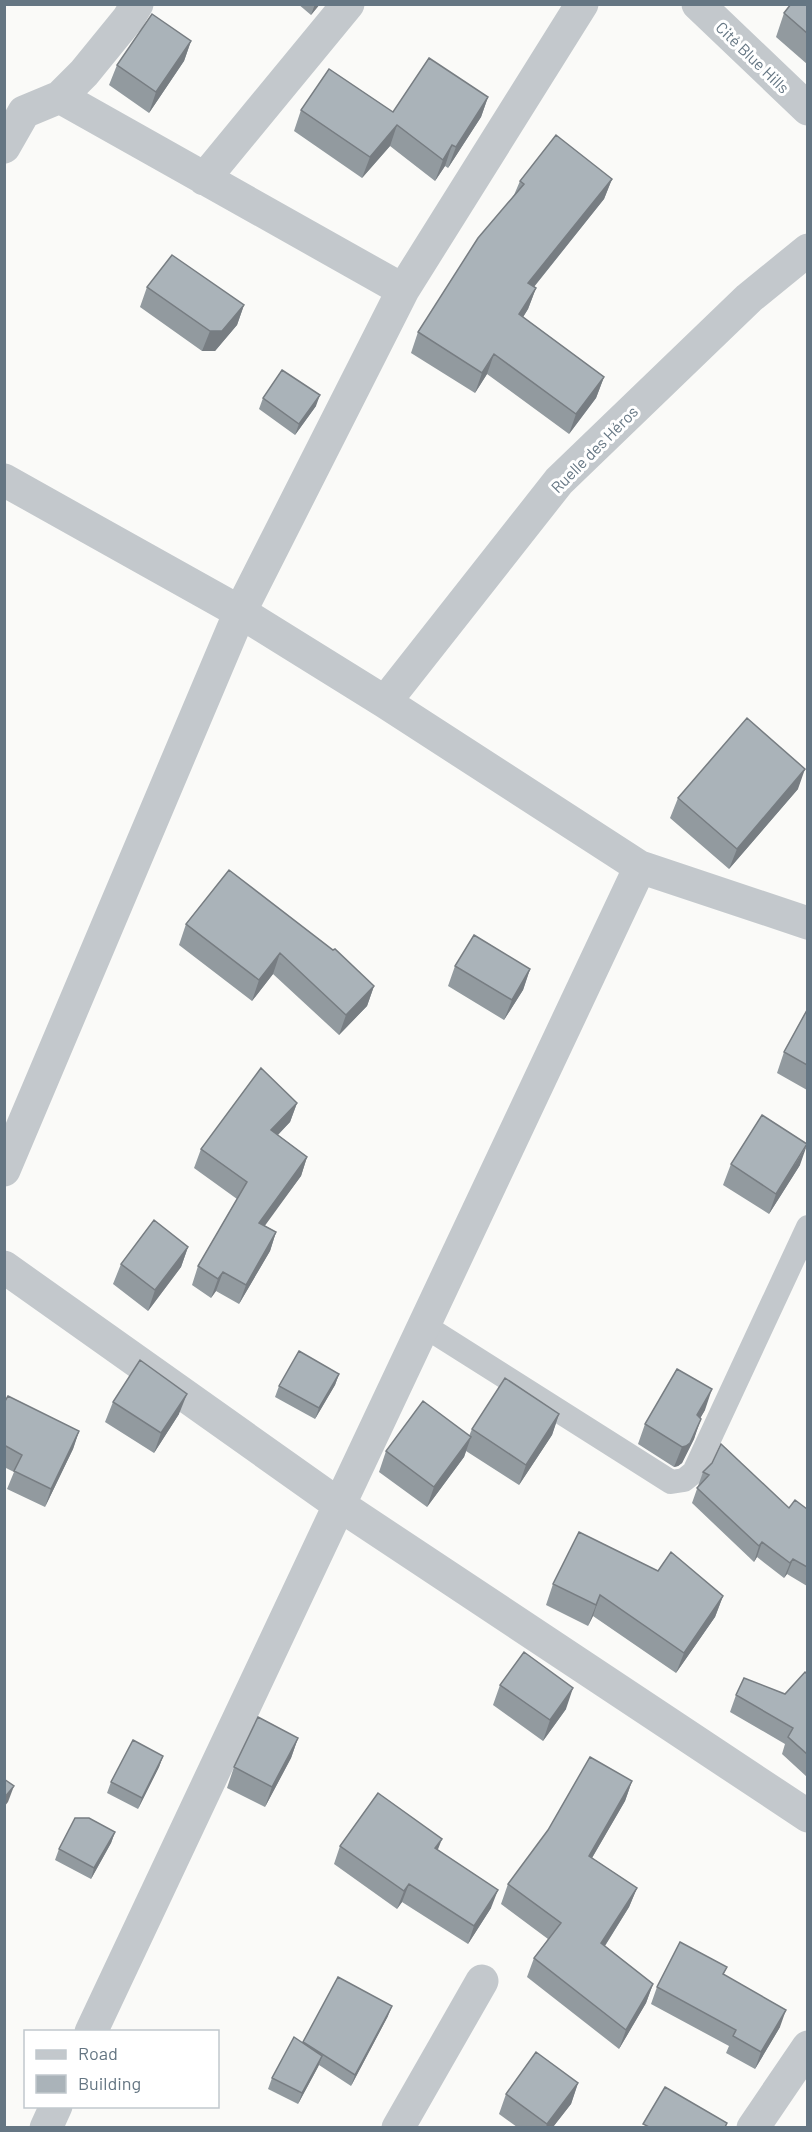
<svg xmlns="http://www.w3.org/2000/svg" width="812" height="2132" font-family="Barlow,sans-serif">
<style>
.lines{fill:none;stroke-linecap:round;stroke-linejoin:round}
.lane{stroke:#c3c8cc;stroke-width:24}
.street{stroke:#c3c8cc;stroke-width:33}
.wall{fill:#929a9f}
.shaded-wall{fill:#777d82}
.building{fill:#aab3b9;stroke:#777d82;stroke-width:1.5}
.labels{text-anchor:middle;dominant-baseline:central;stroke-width:6;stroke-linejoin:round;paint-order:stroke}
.street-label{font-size:16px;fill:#657683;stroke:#fff}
</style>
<rect width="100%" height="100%" fill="#fafaf8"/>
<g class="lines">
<path class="lane" d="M423,1325L671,1482L684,1480L694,1472L808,1227"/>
<path class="street" d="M698,4L808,109
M60,97L403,290
M4,147L24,112L60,97L84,73L128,19L137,4
M204,179L348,4
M4,480L240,612L385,702L640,867L808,923
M385,702L559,481L749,298L808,250
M4,1170L240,612L403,290L582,4
M4,1267L338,1504L808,1816
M91,2032L640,867
M46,2128L56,2106
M398,2128L482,1981
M753,2128L808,2047"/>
</g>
<path class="wall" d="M298,4H320L311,15Z
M807,4V64L776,37L784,13Z
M191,41L184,61L149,113L109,85L117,65Z
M488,97L481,117L448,168L445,166L435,181L390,146L362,178L294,131L301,110L393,112Z
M612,179L604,199L534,287L536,288L528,309L523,317L604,377L596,398L569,434L487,374L475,393L411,353L418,332L514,195L520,181Z
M147,287L244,305L237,325L215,351H202L140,307Z
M263,398L316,406L295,435L259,409Z
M798,789L729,869L670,818L678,798Z
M229,870L374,986L367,1006L339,1035L273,974L252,1001L179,945L186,924Z
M455,966L530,969L523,990L504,1020L448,986Z
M807,1010V1090L777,1073L784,1052Z
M297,1103L290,1122L278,1135L307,1157L301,1176L264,1225L276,1232L270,1251L239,1304L216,1291L211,1298L192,1285L198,1266L237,1199L194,1168L201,1149Z
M731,1164L800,1165L769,1214L723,1185Z
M188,1247L181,1267L148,1311L113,1284L121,1264Z
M339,1374L335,1385L315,1419L275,1397L279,1386Z
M113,1402L179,1414L154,1453L105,1422Z
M4,1403L79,1431L73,1449L45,1507L7,1489L14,1472L4,1467Z
M705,1410L700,1418L694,1439L682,1463L678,1466L674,1467L638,1444L645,1424Z
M559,1414L552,1435L519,1485L466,1451L464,1457L427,1507L379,1472L386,1451L469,1436L472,1429Z
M703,1472L789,1508L807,1509V1586L787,1574L784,1578L757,1557L754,1562L692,1503Z
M658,1571L723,1596L715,1617L676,1673L593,1616L588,1626L546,1605L553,1584Z
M807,1674V1777L782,1754L785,1744L730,1712L736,1695L785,1694Z
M500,1685L566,1709L543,1741L493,1705Z
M298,1738L291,1758L265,1807L227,1788L234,1767Z
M163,1756L159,1767L138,1809L107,1793L111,1782Z
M632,1781L625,1801L592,1858L637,1888L629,1907L605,1946L653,1984L646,2003L619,2049L527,1977L534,1958L548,1939L501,1904L508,1884Z
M115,1832L111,1843L91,1879L55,1860L59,1849Z
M340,1846L438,1850L491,1908L468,1944L402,1902L397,1909L334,1864Z
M727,1967L724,1974L780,2027L755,2069L726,2053L729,2046L651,2004L657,1987Z
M388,2016L351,2086L319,2065L298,2104L268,2089L272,2078L303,2043Z
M578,2083L571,2104L553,2127H517L499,2114L506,2094Z"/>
<path class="shaded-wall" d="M315,4H320L311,15Z
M191,41L184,61L149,113L156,92Z
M488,97L481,117L448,168L456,147Z
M397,125L390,146L362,178L370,157Z
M452,145L445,166L435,181L443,160Z
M612,179L604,199L520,304L528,283Z
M536,288L528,309L512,335L519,314Z
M244,305L237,325L215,351H202L210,331Z
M494,354L487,374L475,393L482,373Z
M604,377L596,398L569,434L576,414Z
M320,395L316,406L295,435L299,424Z
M805,769L798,789L729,869L737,849Z
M280,953L273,974L252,1001L259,980Z
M530,969L523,990L504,1020L512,1000Z
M374,986L367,1006L339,1035L346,1015Z
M297,1103L290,1122L264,1149L271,1130Z
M807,1145L800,1165L769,1214L776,1194Z
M307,1157L301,1176L253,1242L259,1223Z
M276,1232L270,1251L239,1304L246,1285Z
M188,1247L181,1267L148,1311L155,1290Z
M223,1272L216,1291L211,1298L218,1279Z
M339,1374L335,1385L315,1419L319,1408Z
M712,1389L705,1410L690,1436L697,1415Z
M187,1394L179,1414L154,1453L161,1433Z
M559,1414L552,1435L519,1485L526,1465Z
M701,1419L694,1439L682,1463L678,1466L674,1467L682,1447Z
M79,1431L73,1449L45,1507L51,1489Z
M471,1437L464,1457L427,1507L434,1487Z
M762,1542L757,1557L754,1562L759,1546Z
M793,1559L787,1574L784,1578L790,1563Z
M600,1595L593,1616L588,1626L596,1605Z
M723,1596L715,1617L676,1673L684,1653Z
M573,1688L566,1709L543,1741L550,1720Z
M298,1738L291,1758L265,1807L272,1787Z
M163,1756L159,1767L138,1809L142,1798Z
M632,1781L625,1801L582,1875L589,1856Z
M14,1786L8,1802L4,1807V1798Z
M115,1832L111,1843L91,1879L94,1868Z
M442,1839L435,1857V1848Z
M409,1884L402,1902L397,1909L404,1891Z
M637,1888L629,1907L594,1963L601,1943Z
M498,1890L491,1908L468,1944L474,1926Z
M653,1984L646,2003L619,2049L626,2030Z
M392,2006L388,2016L351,2086L355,2075Z
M786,2010L780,2027L755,2069L761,2052Z
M322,2056L318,2067L298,2104L302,2093Z
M578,2083L571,2104L553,2127H546L547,2124Z"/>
<path class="building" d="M791,4H807V33L784,13Z
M152,14L191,41L156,92L117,65Z
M429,58L488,97L456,147L452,145L443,160L397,125L370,157L301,110L329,69L393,112Z
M556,135L612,179L528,283L536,288L519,314L604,377L576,414L494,354L482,373L418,332L478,238L524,184L520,181Z
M172,255L244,305L222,331H210L147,287Z
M282,370L320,395L299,424L263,398Z
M747,718L805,769L737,849L678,798Z
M229,870L333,950L335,949L374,986L346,1015L280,953L259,980L186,924Z
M474,935L530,969L512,1000L455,966Z
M807,1010V1065L784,1052Z
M261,1068L297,1103L271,1130L307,1157L259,1223L276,1232L246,1285L223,1272L218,1279L198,1266L247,1182L201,1149Z
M762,1115L807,1144L776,1194L731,1164Z
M154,1220L188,1247L155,1290L121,1264Z
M299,1351L339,1374L319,1408L279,1386Z
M140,1360L187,1394L161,1433L113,1402Z
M677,1369L712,1389L697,1415L701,1419L690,1443L686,1446L682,1447L645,1424Z
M505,1378L559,1414L526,1465L472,1429Z
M8,1396L79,1431L51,1489L14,1471L22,1455L4,1445V1403Z
M423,1401L471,1437L434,1487L386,1451Z
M721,1444L789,1508L795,1500L807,1509V1567L793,1559L790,1563L762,1542L759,1546L697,1488L709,1475L703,1472L712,1463Z
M579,1532L658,1571L671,1552L723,1596L684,1653L600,1595L596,1605L553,1584Z
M524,1652L573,1688L550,1720L500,1685Z
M805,1672L807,1674V1754L788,1737L793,1728L736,1695L744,1678L785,1694Z
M258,1717L298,1738L272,1787L234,1767Z
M133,1740L163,1756L142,1798L111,1782Z
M590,1757L632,1781L589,1856L637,1888L601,1943L653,1984L626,2030L534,1958L561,1923L508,1884L548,1830Z
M4,1779L14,1786L4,1798Z
M378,1793L442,1839L435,1848L498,1890L474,1926L409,1884L404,1891L340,1846Z
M75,1818H89L115,1832L94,1868L59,1849Z
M680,1942L727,1967L723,1974L786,2010L761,2052L733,2036L736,2030L657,1987Z
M338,1977L392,2006L355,2075L303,2042Z
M294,2037L322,2056L302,2093L272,2078Z
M536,2052L578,2083L547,2124L506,2094Z
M665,2087L727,2123L725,2127H649L643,2124Z"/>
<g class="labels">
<g class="street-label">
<text transform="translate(753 57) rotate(44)">Cité Blue Hills</text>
<text transform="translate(594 449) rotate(-45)">Ruelle des Héros</text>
</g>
</g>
<rect width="812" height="2132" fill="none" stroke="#657683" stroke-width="12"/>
<rect x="24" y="2030" width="195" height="78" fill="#ffffff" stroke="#c1c8cd" stroke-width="1.5"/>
<rect x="36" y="2050" width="30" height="9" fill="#c3c8cc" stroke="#c1c8cd" stroke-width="1.5"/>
<text x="78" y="2060" font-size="18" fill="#657683">Road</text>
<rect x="36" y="2075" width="30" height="18" fill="#aab3b9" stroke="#c1c8cd" stroke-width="1.5"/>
<text x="78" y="2090" font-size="18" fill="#657683">Building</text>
</svg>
